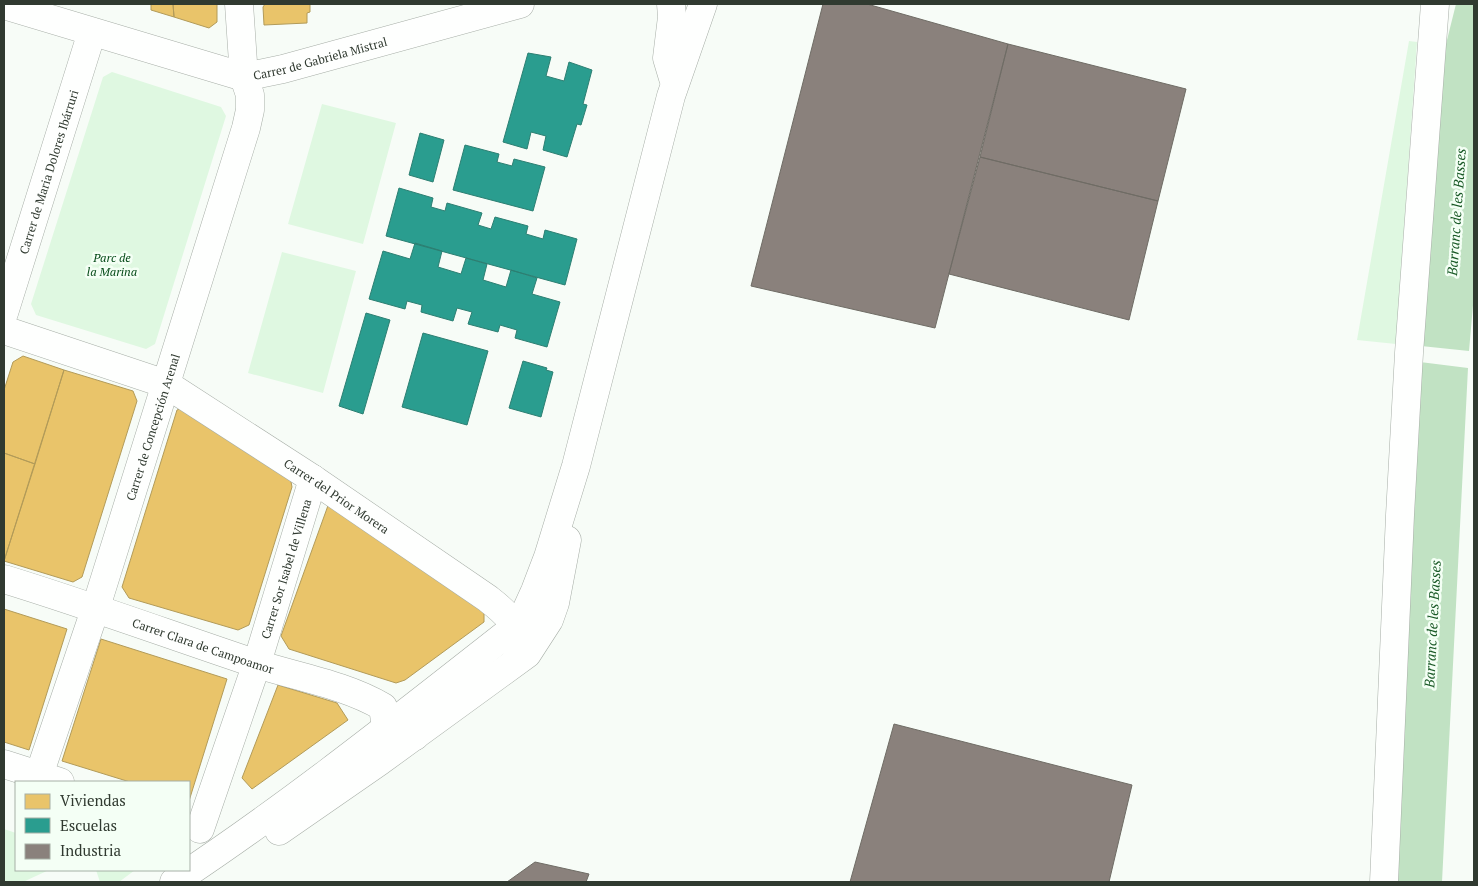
<svg xmlns="http://www.w3.org/2000/svg" width="1478" height="886" font-family="'PT Serif',serif">
<style>
.green{fill:#dff8e1}
.water{fill:#c1e2c3}
.homes{fill:#e9c46a;stroke:#b29b59}
.schools{fill:#2a9d8f;stroke:#2c7f72}
.industry{fill:#8a817c;stroke:#6f6c65}
.lines{fill:none;stroke-linecap:round;stroke-linejoin:round}
.minor-casing{stroke:#a7aea7;stroke-width:29}
.minor{stroke:#fefffe;stroke-width:28}
.labels{text-anchor:middle;dominant-baseline:central;stroke-width:5;stroke-linejoin:round;paint-order:stroke}
.street-label{font-size:12px;fill:#303a30;stroke:#f4fff5}
.park-label{font-size:12px;font-style:italic;fill:#044a17;stroke:#f4fff5}
.water-label{font-size:14px;font-style:italic;fill:#195926;stroke:#f4fff5}
</style>
<rect width="100%" height="100%" fill="#f7fcf7"/>
<path class="green" d="M1409,41L1417,42L1396,344L1357,340Z
M112,72L221,107L226,116L155,344L146,349L36,315L31,304L103,77Z
M322,104L396,123L363,244L288,224Z
M282,252L356,271L323,393L248,373Z
M4,829L16,833V870H49L23,882H4Z
M96,870H135L119,882H100Z"/>
<path class="water" d="M1456,4H1474V294L1469,351L1421,346L1445,48Z
M1420,362L1468,368L1442,882H1396Z"/>
<path class="homes" d="M151,4H173L174,17L151,10Z
M173,4H217V22L209,28L174,17Z
M265,4H310V12L307,13V23L264,25L263,7Z
M23,356L64,370L35,464L4,453V390L13,362Z
M64,370L133,391L137,401L82,577L73,582L4,561Z
M192,404L289,471L292,487L249,625L238,630L129,598L122,587L177,410Z
M4,453L35,464L4,561Z
M330,500L484,609V622L405,680L396,683L289,649L281,636Z
M4,609L67,629L29,750L4,742Z
M101,639L227,679L189,801V782H130L62,761Z
M278,685L337,703L348,720L252,789L242,778Z"/>
<path class="schools" d="M528,53L551,57L546,76L564,81L569,62L592,70L583,104L587,105L581,125L577,124L567,157L543,150L546,136L531,132L527,149L503,142Z
M420,133L444,140L433,182L409,175Z
M465,145L499,154L497,162L512,166L514,159L545,167L533,211L453,190Z
M399,188L433,198L431,207L445,211L447,203L482,213L478,225L491,229L495,217L528,226L526,234L543,239L545,230L577,239L565,285L386,236Z
M415,243L442,251L438,267L461,274L466,258L487,264L483,280L506,287L511,270L537,278L532,294L560,302L547,347L515,338L517,330L500,325L498,332L468,324L472,312L457,308L453,321L421,312L422,305L407,301L405,309L369,299L383,251L410,259Z
M366,313L390,320L363,414L339,406Z
M423,333L488,351L467,425L402,407Z
M523,361L547,368L546,370L553,372L541,417L509,408Z"/>
<path class="industry" d="M823,4H867L1008,44L935,328L751,286Z
M1008,44L1186,89L1158,201L980,157Z
M980,157L1158,201L1129,320L949,274Z
M894,724L1132,785L1109,882H850Z
M535,862L589,874L586,882H507Z"/>
<g class="lines">
<g class="minor-casing">
<g id="minor">
<path d="M671,4L672,17L667,58L673,78"/>
<path id="s1" d="M4,5L244,77L283,69L520,4"/>
<path id="s2" d="M4,313L92,32"/>
<path id="s3" d="M4,330L166,384L313,479L487,598C501,609 521,623 513,643"/>
<path id="s4" d="M4,579C89,605 173,636 257,664C298,677 346,685 383,707L386,728"/>
<path d="M415,736L421,726L450,700"/>
<path d="M4,764L60,782"/>
<path id="s5" d="M39,775L96,607L246,128L250,110V95L244,77L239,4"/>
<path id="s6" d="M200,829L257,663L313,479"/>
<path d="M279,831L380,761L527,654L549,620L555,603L567,540"/>
<path d="M174,882C292,804 403,715 514,628L525,613L535,591L548,557L576,466L671,96L703,4"/>
<path d="M1384,882L1400,515L1409,353L1435,4"/>
</g>
</g>
<use href="#minor" class="minor"/>
</g>
<g class="labels">
<g class="street-label">
<text stroke="none"><textPath href="#s1" startOffset="329">Carrer de Gabriela Mistral</textPath></text>
<text stroke="none"><textPath href="#s2" startOffset="148">Carrer de Maria Dolores Ibárruri</textPath></text>
<text stroke="none"><textPath href="#s5" startOffset="366">Carrer de Concepción Arenal</textPath></text>
<text stroke="none"><textPath href="#s3" startOffset="375">Carrer del Prior Morera</textPath></text>
<text stroke="none"><textPath href="#s6" startOffset="274">Carrer Sor Isabel de Villena</textPath></text>
<text stroke="none"><textPath href="#s4" startOffset="210">Carrer Clara de Campoamor</textPath></text>
</g>
<g class="park-label">
<text x="112" y="257">Parc de<tspan x="112" dy="14">la Marina</tspan></text>
</g>
<g class="water-label">
<text transform="translate(1456 212) rotate(-86)">Barranc de les Basses</text>
<text transform="translate(1432 624) rotate(-87)">Barranc de les Basses</text>
</g>
</g>
<rect width="1478" height="886" fill="none" stroke="#303a30" stroke-width="10"/>
<rect x="15" y="781" width="175" height="90" fill="#f4fff5" stroke="#a6b0a6"/>
<rect x="25" y="794" width="25" height="15" fill="#e9c46a" stroke="#a6b0a6"/>
<text x="60" y="806" font-size="15" fill="#303a30">Viviendas</text>
<rect x="25" y="818" width="25" height="15" fill="#2a9d8f" stroke="#a6b0a6"/>
<text x="60" y="831" font-size="15" fill="#303a30">Escuelas</text>
<rect x="25" y="844" width="25" height="15" fill="#8a817c" stroke="#a6b0a6"/>
<text x="60" y="856" font-size="15" fill="#303a30">Industria</text>
</svg>
